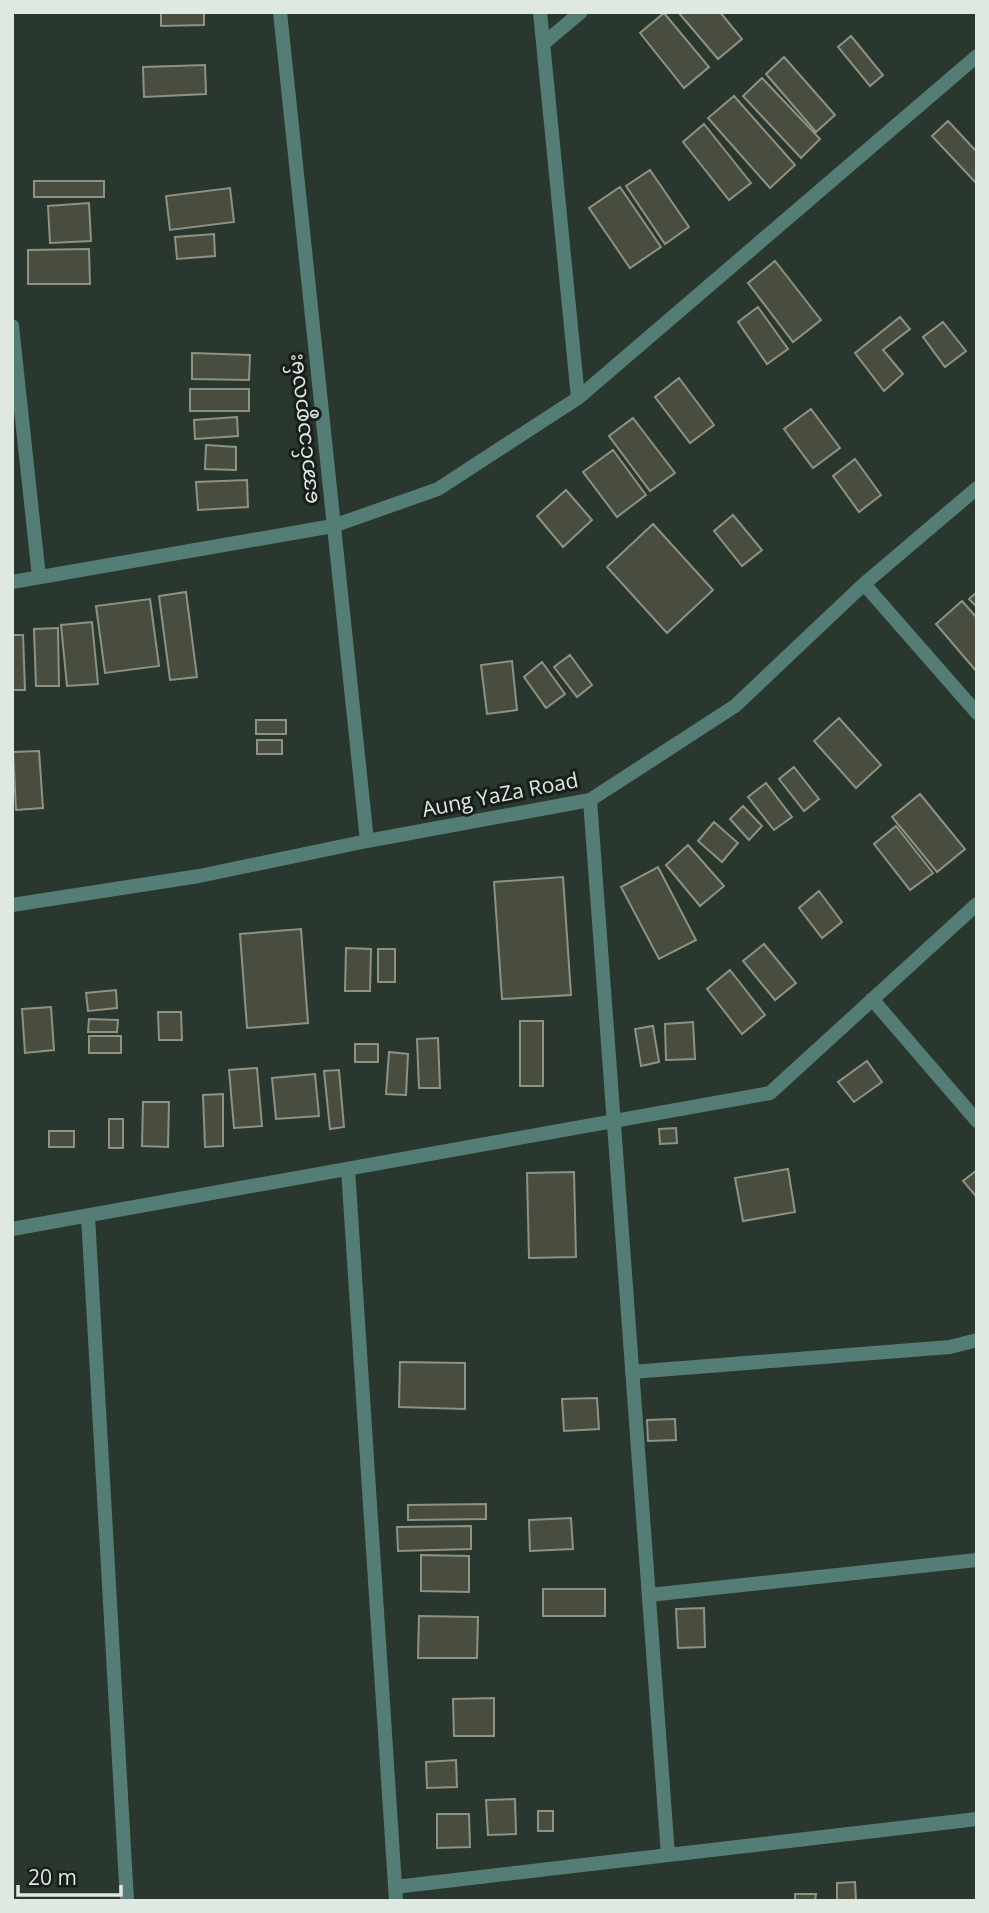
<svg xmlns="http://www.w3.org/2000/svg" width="989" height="1913" font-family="'Open Sans','Noto Sans Myanmar',sans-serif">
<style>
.building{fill:#484d3f;stroke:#8d9283;stroke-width:2}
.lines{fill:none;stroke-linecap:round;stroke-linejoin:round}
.street{stroke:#537d75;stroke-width:14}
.labels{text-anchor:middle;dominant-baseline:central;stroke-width:6;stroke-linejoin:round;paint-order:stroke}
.street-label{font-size:21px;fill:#e0e8e2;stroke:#171d18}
</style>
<rect width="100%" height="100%" fill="#2a372e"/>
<path class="building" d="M161,12H204V25L161,26Z
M678,12H720L742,39L718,59Z
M664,13L709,67L684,88L640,33Z
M851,36L883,75L870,86L838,47Z
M784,57L835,115L816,132L766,74Z
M205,65L206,94L144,97L143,67Z
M762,78L820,139L801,158L743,96Z
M734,96L795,165L770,188L708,118Z
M948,121L977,152V184L932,136Z
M704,124L751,183L729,200L683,142Z
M650,170L689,227L665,244L626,186Z
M34,181H104V197H34Z
M620,187L661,247L630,268L589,208Z
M230,188L234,222L170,230L166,196Z
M89,203L91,241L50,243L48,206Z
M214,234L215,256L177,259L175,237Z
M89,249L90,284H28V250Z
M775,261L821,320L793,342L748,283Z
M758,307L788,349L767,364L738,322Z
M900,317L910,329L883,350L903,374L884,391L855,353Z
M943,322L966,351L945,367L923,337Z
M192,353L250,355L249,380L192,379Z
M679,378L714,425L690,443L655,397Z
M190,389H249V411H190Z
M811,409L840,448L813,468L784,429Z
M237,417L238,436L195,439L194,420Z
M633,418L675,473L650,491L609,436Z
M206,445L236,447V470L205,469Z
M613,450L646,495L617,517L583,472Z
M855,459L881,495L859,512L833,476Z
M247,480L248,507L198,510L196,482Z
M566,490L592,520L563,547L537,516Z
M733,515L762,550L742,566L714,531Z
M653,524L713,590L667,633L607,567Z
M186,592L197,677L170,680L159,596Z
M977,592V607L969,599Z
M150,599L159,666L105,673L96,606Z
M962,601L977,618V672L936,624Z
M92,622L98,684L67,686L61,625Z
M58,628L59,686H36L34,629Z
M12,635H23L25,690H12Z
M570,655L592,685L577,697L554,667Z
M512,661L517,710L487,714L481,665Z
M542,662L565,694L546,708L524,677Z
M839,718L881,765L856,788L814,741Z
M256,720H286V734H256Z
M257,740H282V754H257Z
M39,751L43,808L16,810L13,752Z
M794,767L819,799L804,811L779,779Z
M766,783L792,817L774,830L748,797Z
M920,794L965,849L937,872L892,817Z
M743,806L762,826L749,840L730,819Z
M714,822L738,843L722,862L698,841Z
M896,826L933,873L910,890L874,844Z
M688,845L724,886L700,906L666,865Z
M658,867L696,940L659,959L621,887Z
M563,877L571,995L502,999L494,882Z
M819,891L842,922L822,938L799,908Z
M301,929L308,1023L247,1028L240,934Z
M764,944L796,983L775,1000L743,961Z
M346,948L371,949L370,991H345Z
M378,949H395V982H378Z
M730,970L765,1015L742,1034L707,989Z
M116,990L117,1008L88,1011L86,993Z
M51,1007L54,1050L25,1053L22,1009Z
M158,1012H181L182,1040H159Z
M89,1019L118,1020L117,1032H88Z
M520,1021H543V1086H520Z
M693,1022L695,1059L666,1060L665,1024Z
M653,1026L659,1062L641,1066L635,1029Z
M89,1036H121V1053H89Z
M438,1038L440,1088H419L417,1039Z
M355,1044H378V1062H355Z
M389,1052L408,1054L406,1095L386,1094Z
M867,1061L882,1082L854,1102L838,1082Z
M257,1068L262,1126L234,1128L229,1070Z
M339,1070L344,1127L330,1129L324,1071Z
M315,1074L319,1116L276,1119L272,1078Z
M223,1094V1146L205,1147L203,1095Z
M143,1102H169L168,1147L142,1146Z
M109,1119H123V1148H109Z
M676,1128L677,1143L660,1144L659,1129Z
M49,1131H74V1147H49Z
M788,1169L795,1212L743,1221L735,1178Z
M977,1170V1193L975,1195L963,1181Z
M574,1172L576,1257L529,1258L527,1173Z
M400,1362L465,1363V1409L399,1407Z
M597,1398L599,1429L564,1431L562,1399Z
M675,1419L676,1440L648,1441L647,1420Z
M486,1504V1519L408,1520V1505Z
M571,1518L573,1549L530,1551L529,1520Z
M471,1526V1549L398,1551L397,1527Z
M421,1555L469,1556V1592L421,1591Z
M543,1589H605V1616H543Z
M704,1608L705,1647L678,1648L676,1609Z
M419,1616L478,1617L477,1658H418Z
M494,1698V1736H454L453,1699Z
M456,1760L457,1787L427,1788L426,1762Z
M515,1799L516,1834L488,1835L486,1800Z
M538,1811H553V1831H538Z
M437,1814H469L470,1847L437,1848Z
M855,1882L856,1901H837V1883Z
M795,1894H816L815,1901H795Z"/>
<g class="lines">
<path class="street" d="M280,12L367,841
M540,12L578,398
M543,44L581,12
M12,326L39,577
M12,582L333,526L438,489L578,398L977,56
M864,584L977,713
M590,800L668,1855
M12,905L199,876L367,841L590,800L735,706L864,584L977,488
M872,999L977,1121
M348,1169L396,1901
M88,1216L127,1901
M12,1229L770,1093L977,904
M632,1372L950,1347L977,1340
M649,1595L977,1560
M395,1887L977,1819"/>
</g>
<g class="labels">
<g class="street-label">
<text transform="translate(302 429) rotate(-96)">အောင်သစ္စာလမ်း</text>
<text transform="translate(500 794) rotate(-11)">Aung YaZa Road</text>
</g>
</g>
<rect width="989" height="1913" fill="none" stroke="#e0e8e2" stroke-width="28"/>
<path d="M18 1885v10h103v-10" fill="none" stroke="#e0e8e2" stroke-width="3.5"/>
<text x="28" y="1885" font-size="21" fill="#e0e8e2" stroke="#171d18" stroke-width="5" paint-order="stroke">20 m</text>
</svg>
